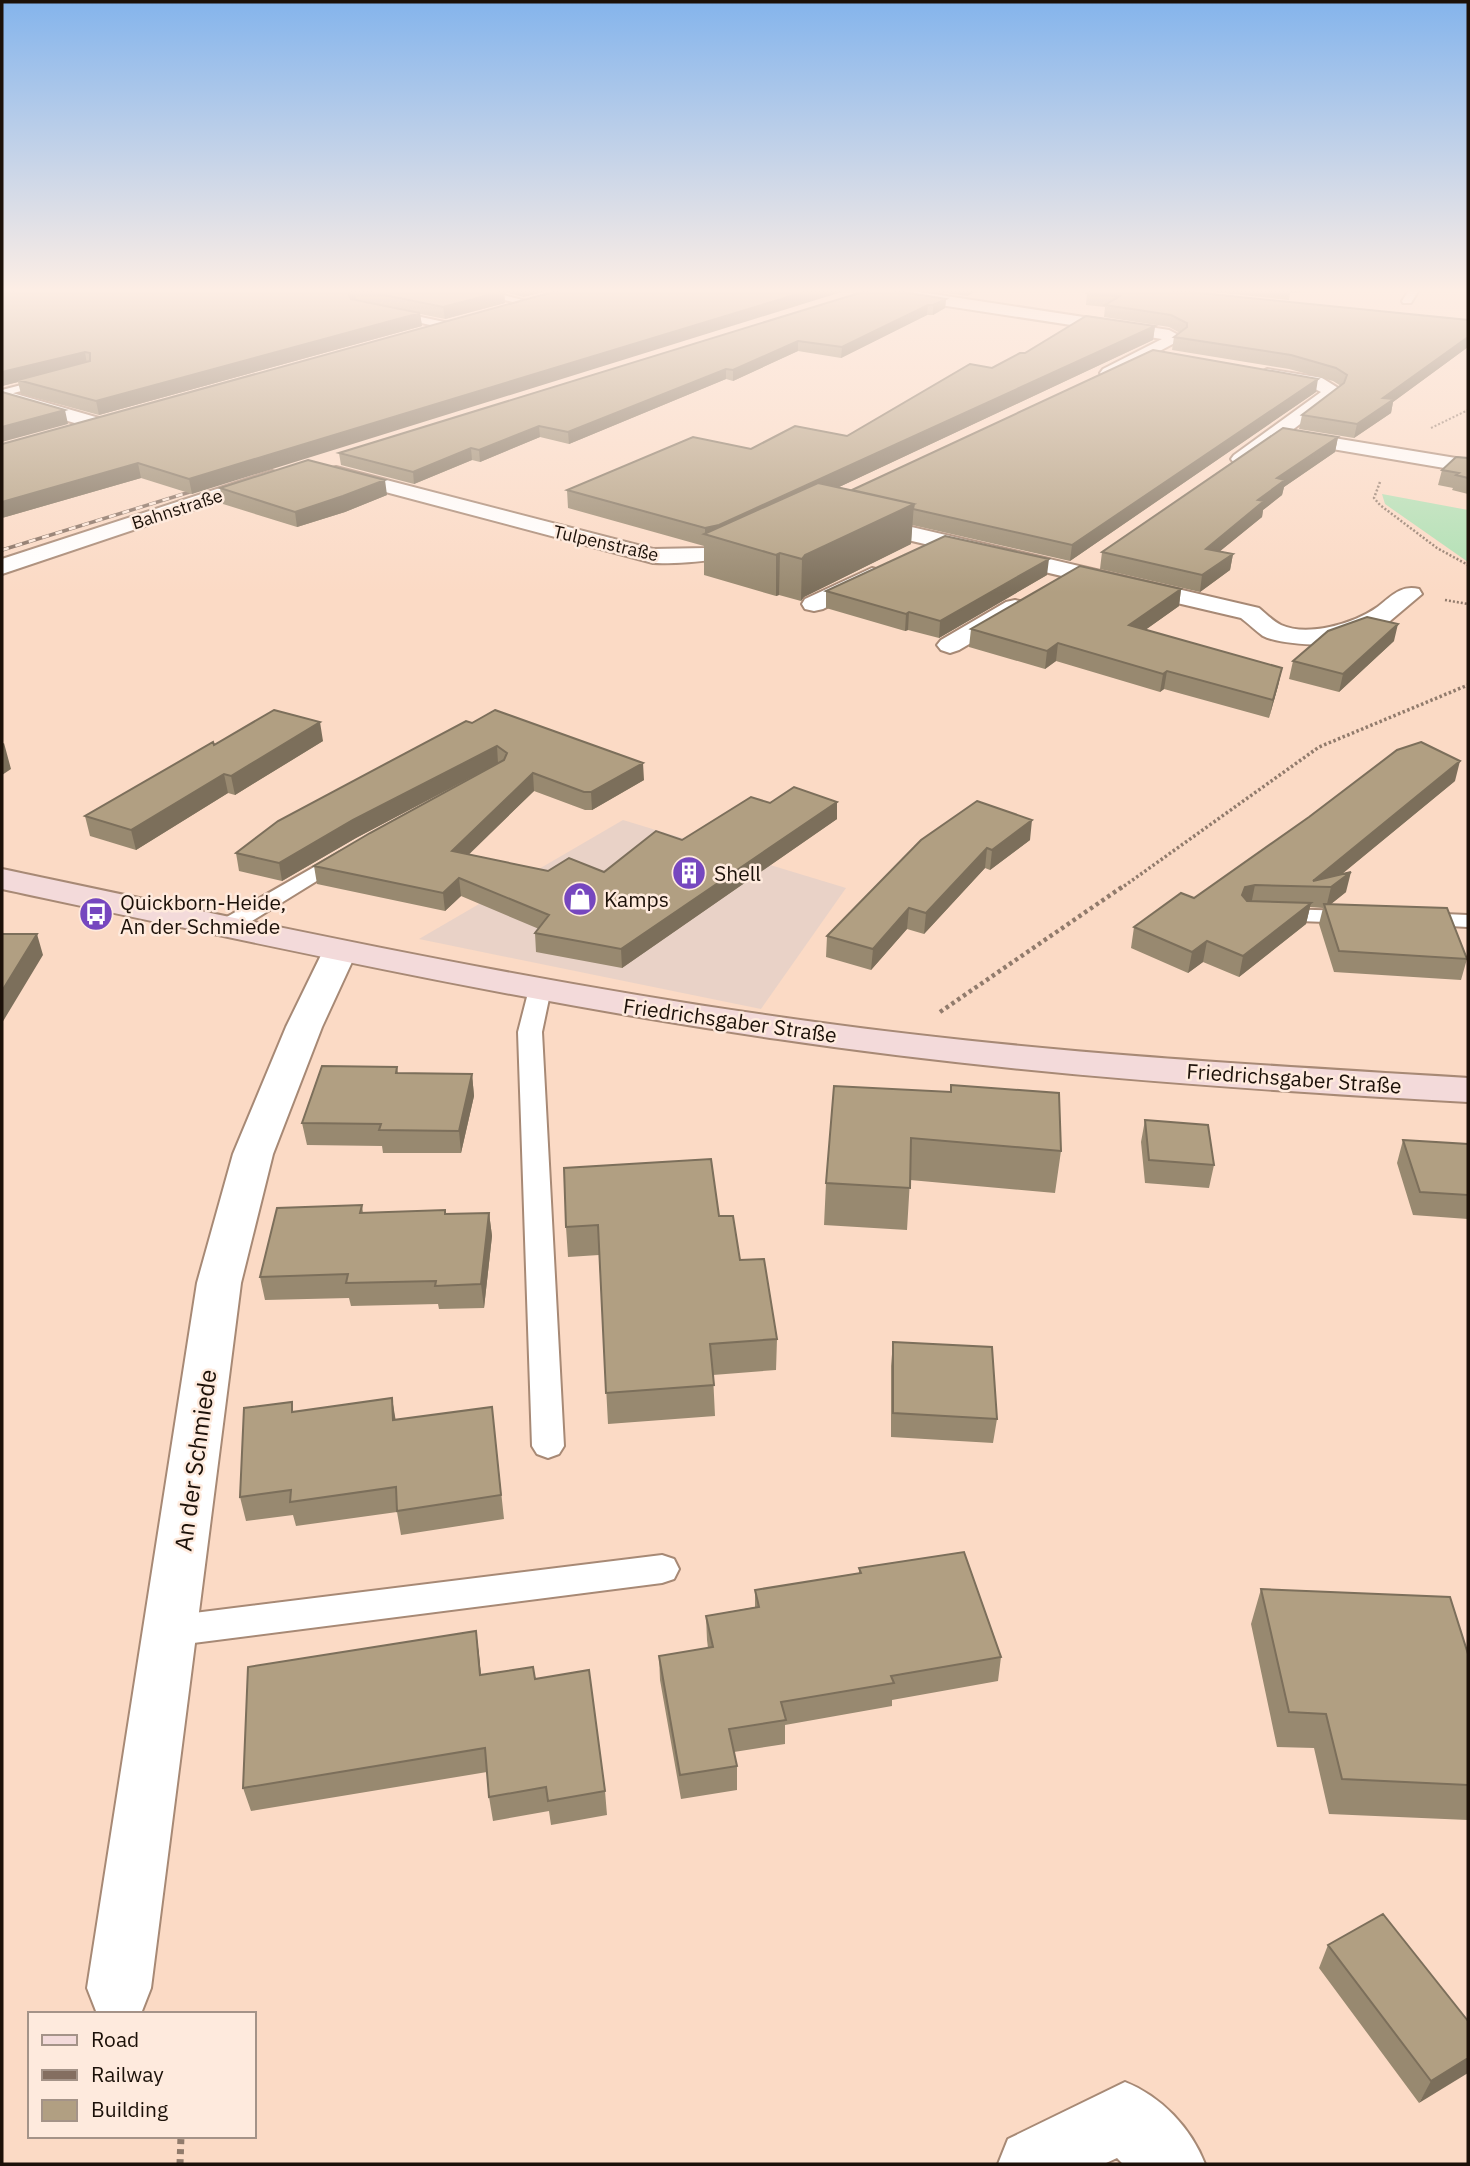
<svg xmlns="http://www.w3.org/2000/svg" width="1470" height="2166" font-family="'IBM Plex Sans',sans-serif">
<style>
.commercial{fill:#e9d2c7}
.green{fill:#aee0b3}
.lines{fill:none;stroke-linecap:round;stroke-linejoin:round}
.service-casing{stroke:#a78975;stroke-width:4}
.minor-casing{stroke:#a78975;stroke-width:4}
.secondary-casing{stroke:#a78975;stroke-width:4}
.path-far4{stroke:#917b6c;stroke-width:2;stroke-dasharray:2 2;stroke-linecap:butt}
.path-far3{stroke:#917b6c;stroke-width:2.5;stroke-dasharray:2 2;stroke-linecap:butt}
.path-far2{stroke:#917b6c;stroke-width:3.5;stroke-dasharray:2.5 2.5;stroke-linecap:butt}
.path-far1{stroke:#917b6c;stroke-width:4.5;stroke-dasharray:3.5 3.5;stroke-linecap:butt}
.path{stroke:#917b6c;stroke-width:7;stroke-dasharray:5 5;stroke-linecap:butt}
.service{fill:#fff;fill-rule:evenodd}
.minor{fill:#fff;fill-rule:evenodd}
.secondary{fill:#f3dada;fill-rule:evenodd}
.rail-casing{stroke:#846e60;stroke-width:3.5}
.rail{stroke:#feeadd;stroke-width:2.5;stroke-dasharray:7;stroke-linecap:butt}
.wall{fill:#988970}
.shaded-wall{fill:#7c6f5b}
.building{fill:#b19f82;stroke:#7c6f5b;stroke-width:2}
.labels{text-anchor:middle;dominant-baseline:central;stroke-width:5;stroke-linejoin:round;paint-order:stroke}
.far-street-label{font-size:18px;fill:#1c1109;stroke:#feeadd}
.poi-label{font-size:21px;fill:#1c1109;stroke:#feeadd;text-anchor:start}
.street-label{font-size:21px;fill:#1c1109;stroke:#feeadd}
.near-street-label{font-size:24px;fill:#1c1109;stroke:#feeadd}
</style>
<rect width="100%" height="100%" fill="#fbdac5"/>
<path class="commercial" d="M623,820L846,888L761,1009L419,939Z"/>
<path class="green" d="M1382,494L1468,510V562L1385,504Z"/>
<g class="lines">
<g class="service-casing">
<path id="service" d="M464,290H484L534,303L529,306Z
M1409,290H1419L1411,303H1403L1402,301Z
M388,310L449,323L454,326L449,329L384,315V311Z
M52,377L56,378V382L2,396V390Z
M342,851L349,853L352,857L349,861L234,932H218L215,927L218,922Z
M1276,909L1355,911L1363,912L1366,917L1363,922L1355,923L1268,920L1265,915L1268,910Z
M1419,913L1468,915V927L1411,924L1408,919L1411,914Z
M540,982L548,984L551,989L542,1032L564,1446L559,1454L548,1458L537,1454L532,1446L518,1032L529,989L532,984Z
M662,1555L674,1559L679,1569L674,1579L662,1583L170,1646L158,1641L153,1631L158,1621L170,1616Z"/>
</g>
<g class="minor-casing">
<path id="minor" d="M868,290H907L1169,330L1184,338L1109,378L1103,377L1100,373L1103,369L1162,339L875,295Z
M1267,369L1322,378L1343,391L1291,431L1468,460V472L1279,440L1248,463H1234L1231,459L1234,455L1321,392L1311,387L1261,378L1258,374Z
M2,390L106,420L109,424L99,430L2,402Z
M336,467L653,549L706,548L755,532L763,534L766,539C751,561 678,564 653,563L329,477L326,473L329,469Z
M272,471L279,473L282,477L279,481L2,574V559Z
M860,515L1259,608C1265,613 1273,621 1281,625C1307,637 1353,624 1376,608C1390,598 1400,584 1419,589L1422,594L1390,621L1335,643C1321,647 1276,643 1263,636C1256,631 1249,624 1241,618L852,527L849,522L852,517Z
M872,568L880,570L884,575L880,580L823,609L814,611L805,609L802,604L805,599Z
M1015,600L1024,602L1027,607L1024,612L959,650L950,653L941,650L937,645L941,640L1006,602Z
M340,941L352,944L357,951L322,1027L273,1154L241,1283L151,1988L142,2011C130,2016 108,2016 96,2011L87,1988L197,1283L233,1154L286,1027L323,951L328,944Z
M1125,2082C1161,2096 1191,2128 1205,2164H1123L1117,2158L1104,2164H998L1008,2139Z"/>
</g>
<g class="secondary-casing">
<path id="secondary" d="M2,869C272,926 541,985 815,1022C1031,1052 1250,1065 1468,1078V1102C1238,1089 1006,1073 778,1039C517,1001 260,944 2,889Z"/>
</g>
<path class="path-far4" d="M1431,428L1468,410"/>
<path class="path-far3" d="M1380,482L1374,498L1380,505L1437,548L1468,565
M1445,600L1468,604"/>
<path class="path-far2" d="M1120,889L1319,747L1468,685"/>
<path class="path-far1" d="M940,1012L1122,887"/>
<path class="path" d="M180,2164L181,2136"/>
<use href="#service" class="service"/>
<use href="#minor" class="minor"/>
<use href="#secondary" class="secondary"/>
<g class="rail-casing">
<path id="rail" d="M2,550L206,487"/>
</g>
<use href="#rail" class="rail"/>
</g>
<path class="wall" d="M15,290H550L523,297L504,292L505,303L445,319L420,314L422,326L99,415L21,394L18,382L2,386Z
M560,290L192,494L141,478L2,518Z
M926,290H978L967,296Z
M1197,290H1316L1290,293L1289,300Z
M1087,293L1468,320V347L1393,402L1391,413L1354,438L1299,429L1302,415L1341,386L1333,381L1289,369L1172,350L1174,337L1180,333L1169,327L1104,317L1105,307L1086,305Z
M946,299L945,308L933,315H927L841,358L798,351L733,381L726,379L569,444L540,437L480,462L472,460L414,484L341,465L339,453Z
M1155,326L1153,340L839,487L852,490L1316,392L1070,561L912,525L911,544L804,597L801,601L779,595L776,596L704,575V546L568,508L567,490L751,449L847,436L992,368L1025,353Z
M1338,437L1335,452L1284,487L1282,495L1263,510L1262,517L1220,551L1233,554L1230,570L1200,592L1100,569L1102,552Z
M1468,458V494L1452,490L1453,488L1438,485L1442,470Z
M220,488L387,495L345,512L297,527L223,504Z
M1047,575L939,638L908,630L905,631L826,608V591Z
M1181,589L1179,606L1145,630L1282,668L1278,686L1269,718L1164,689L1160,692L1056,661L1045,669L969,647L971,629Z
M1394,641L1339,692L1289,679L1293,661Z
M466,721L644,780L592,810H585L534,791L468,854L548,871L604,872L770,803L837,819L622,968L536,952L535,933L539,929L461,896L445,911L317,884L314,866L499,763L356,838L282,881L239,871L236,853Z
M323,741L235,795L228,793L136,850L90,836L85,816L214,745Z
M1455,781L1342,874L1346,892L1331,904L1467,959L1461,980L1334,972L1319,924L1323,908L1310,907L1306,924L1239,977L1203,962L1188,973L1131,948L1134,927L1194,898Z
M921,840H1030L990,870L985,868L924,934L907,929L871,970L826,957L827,936Z
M397,1067L398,1073L472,1074L474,1096L461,1153H383L382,1146L307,1145L302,1123Z
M834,1086L1061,1151L1055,1193L910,1180L907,1230L824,1225L826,1183Z
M1145,1120L1214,1165L1209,1188L1145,1183L1141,1142Z
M1403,1140L1468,1144V1219L1413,1215L1397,1163Z
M362,1205L363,1213L445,1210L446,1214L489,1213L492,1236L484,1308L439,1309L438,1304L351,1306L349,1298L265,1300L260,1277Z
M719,1216L777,1339L776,1370L713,1375L715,1416L608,1424L599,1255L568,1257L566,1227Z
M893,1342L997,1419L993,1443L891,1437V1366Z
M392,1398L395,1420L492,1407L504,1519L401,1535L397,1512L296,1526L293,1515L246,1521L240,1497L294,1412Z
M859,1568L1001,1657L998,1681L892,1700V1706L785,1725V1744L734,1752L737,1766V1790L681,1799L660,1680L659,1656L708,1648L707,1640L706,1616L755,1607V1590L859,1573Z
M1261,1589L1468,1654V1820L1329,1814L1314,1748L1277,1747L1251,1624Z
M476,1631L481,1675L535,1679L605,1791L607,1815L551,1825L549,1811L493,1821L489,1797L487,1772L251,1811L243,1788Z
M1328,1945L1468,2021L1419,2103L1319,1968Z"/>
<path class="shaded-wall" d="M352,290H354L356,301L349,305L348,293Z
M523,290H550L523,297Z
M811,290H848L192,494L189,479Z
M967,290H978L967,296Z
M1291,290H1316L1290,293Z
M504,291L505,303L445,319L443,307Z
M946,299L945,308L933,315V305Z
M928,305L927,315L841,358L842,347Z
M420,313L422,326L99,415L96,401Z
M1155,326L1153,340L726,540L705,534V528Z
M1468,337V347L1393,402L1391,413L1354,438L1357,424L1383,398Z
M798,341V351L733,381V370Z
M85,352L87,364L18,380V382L2,386V372Z
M726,369V379L569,444L568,432Z
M1318,379L1316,392L1070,561L1072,545Z
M65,410L68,424L2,442V427Z
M539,426L540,437L480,462L479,450Z
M1338,437L1335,452L1284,487L1282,495L1263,510L1262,517L1203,565L1206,549L1277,478Z
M471,448L472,460L414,484L413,472Z
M138,463L141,478L2,518V502Z
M385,480L387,495L345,512L297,527L295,512Z
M914,504L911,544L804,597L801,601L802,559L805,555Z
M780,553L779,595L776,596V555Z
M1233,554L1230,570L1200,592L1202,575Z
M1049,559L1047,575L939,638L940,621Z
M1181,589L1179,606L1127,643L1129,625Z
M909,612L908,630L905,631L906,614Z
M1398,624L1394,641L1339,692L1343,674Z
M1058,643L1056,661L1045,669L1047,651Z
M1282,668L1278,686L1269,718L1273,700Z
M1167,671L1164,689L1160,692L1163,674Z
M320,722L323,741L235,795L231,776Z
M4,743L11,769L2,775V744Z
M497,746L498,763L356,838L282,881L279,863L353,820Z
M1460,761L1455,781L1326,887L1313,881Z
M643,763L644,780L592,810L591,792Z
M533,773L534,791L454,869L452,851Z
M224,774L228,793L136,850L131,830Z
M837,802V819L622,968L621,949Z
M1032,820L1030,840L990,870L992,850Z
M987,848L985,868L924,934L926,913Z
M1351,872L1346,892L1326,908L1331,887Z
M459,878L461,896L445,911L443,893Z
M1255,885L1251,905L1242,895L1245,887Z
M1311,903L1306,924L1239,977L1243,956Z
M909,908L907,929L871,970L873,949Z
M37,934L43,955L2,1023V991Z
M1207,941L1203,962L1188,973L1192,952Z
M472,1074L474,1096L461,1153L459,1131Z
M489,1213L492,1236L484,1308L481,1284Z
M392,1398L396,1422L393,1420Z
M476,1631L479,1655L483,1699L480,1675Z
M1468,2058V2073L1419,2103L1431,2081Z"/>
<path class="building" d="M15,290H352L348,293L351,299L420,313L96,401L18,380L90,361V353L85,352L2,372V293Z
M360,290H501L504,291L443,307Z
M560,290H811L189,479L138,463L2,502V444Z
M869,290H891L946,299L933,305H928L842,347L798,341L733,370L726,369L568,432L539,426L479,450L471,448L413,472L339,453Z
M1091,290H1171L1468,320V337L1383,398L1394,399L1357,424L1302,415L1344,383L1347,375L1336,368L1291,355L1174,337L1187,327V323L1171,315L1105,305L1120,296L1087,293Z
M1086,316L1155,326L719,525L705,528L567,490L693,437L751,449L795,426L847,436L970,364L992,368L1020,353H1025Z
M1153,350L1318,379L1072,545L913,509L914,504L852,490Z
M2,392L65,410L2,427Z
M1283,428L1338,437L1277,478L1285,480L1258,500L1264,501L1206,549L1233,554L1202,575L1102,552Z
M1456,457L1468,458V478L1456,475L1459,473L1442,470Z
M308,460L385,480L343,496L295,512L220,488Z
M818,483L914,504L805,555L802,559L780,553L776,555L704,534Z
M945,536L1049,559L940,621L909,612L906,614L826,591Z
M1080,566L1181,589L1129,625L1282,668L1273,700L1167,671L1163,674L1058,643L1047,651L971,629Z
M1367,617L1398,624L1343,674L1293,661L1328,631Z
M274,710L320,722L231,776L224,774L131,830L85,816L213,742L214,745Z
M495,710L643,763L591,792H584L533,773L452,851L548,871L569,858L604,872L656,831L682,840L751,797L770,803L794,787L837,802L621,949L535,933L549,915L459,878L443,893L314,866L370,833L504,760L507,753L497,746L353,820L279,863L236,853L278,821L466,721L472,723Z
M1421,742L1460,761L1313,881L1351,872L1331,887L1255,885L1245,887L1242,895L1247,901L1311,903L1243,956L1207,941L1192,952L1134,927L1181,893L1194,898L1309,817L1397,750Z
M977,801L1032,820L992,850L987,848L926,913L909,908L873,949L827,936L921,840Z
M1324,904L1447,908L1467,959L1339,951Z
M2,934H37L2,991Z
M322,1066L397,1067L396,1073L472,1074L459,1131L379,1130L381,1124L302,1123Z
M951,1085L1059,1093L1061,1151L911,1138L910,1188L826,1183L834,1086L951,1092Z
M1145,1120L1208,1125L1214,1165L1149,1160Z
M1403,1140L1468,1144V1195L1420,1192Z
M711,1159L719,1216H733L740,1260L764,1259L777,1339L710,1344L714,1385L606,1393L598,1225L566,1227L564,1168Z
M362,1205L360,1213L445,1210V1214L489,1213L481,1284L435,1286L436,1281L346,1283L348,1274L260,1277L277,1208Z
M893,1342L992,1347L997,1419L893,1413Z
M392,1398L393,1420L492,1407L501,1495L397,1511L396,1487L290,1502L291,1490L240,1497L244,1408L292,1402V1412Z
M964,1552L1001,1657L891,1676L894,1683L781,1702L786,1720L729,1729L737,1766L680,1775L659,1656L713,1647L706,1616L759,1607L755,1590L861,1573L859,1568Z
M1261,1589L1450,1597L1468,1654V1785L1342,1779L1326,1714L1289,1712Z
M476,1631L480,1675L533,1667L535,1679L589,1670L605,1791L548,1801L546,1787L489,1797L485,1748L243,1788L248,1667Z
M1383,1914L1468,2021V2058L1431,2081L1328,1945Z"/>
<linearGradient id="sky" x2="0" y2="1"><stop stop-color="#84b4ec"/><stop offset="0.49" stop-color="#fdeee5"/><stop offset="1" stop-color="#fdeee5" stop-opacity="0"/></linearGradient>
<rect width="1470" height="593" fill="url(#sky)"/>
<defs>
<g id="building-disc" transform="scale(1.75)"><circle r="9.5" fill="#7647bf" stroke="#feeadd"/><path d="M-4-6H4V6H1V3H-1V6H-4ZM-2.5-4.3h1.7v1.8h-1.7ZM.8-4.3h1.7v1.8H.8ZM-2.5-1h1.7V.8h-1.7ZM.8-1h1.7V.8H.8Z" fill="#fff"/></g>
<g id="shop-disc" transform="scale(1.75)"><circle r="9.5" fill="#7647bf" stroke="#feeadd"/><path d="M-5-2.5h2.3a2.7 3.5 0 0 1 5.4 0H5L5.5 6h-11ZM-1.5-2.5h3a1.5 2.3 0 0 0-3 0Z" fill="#fff"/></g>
<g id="bus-disc" transform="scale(1.75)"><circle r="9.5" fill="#7647bf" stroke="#feeadd"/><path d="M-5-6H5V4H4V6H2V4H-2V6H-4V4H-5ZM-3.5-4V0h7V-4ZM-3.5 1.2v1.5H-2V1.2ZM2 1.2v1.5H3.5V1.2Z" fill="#fff"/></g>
</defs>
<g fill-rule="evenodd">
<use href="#building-disc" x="689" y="873"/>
<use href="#shop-disc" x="580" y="899"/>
<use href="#bus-disc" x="96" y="914"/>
</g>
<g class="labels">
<g class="far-street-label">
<text transform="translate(177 509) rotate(-18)">Bahnstraße</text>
<text transform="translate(606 543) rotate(13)">Tulpenstraße</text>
</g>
<g class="poi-label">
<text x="714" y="873">Shell</text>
<text x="604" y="899">Kamps</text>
<text x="120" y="902">Quickborn-Heide,<tspan x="120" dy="24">An der Schmiede</tspan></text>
</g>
<g class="street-label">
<text transform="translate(730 1020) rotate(8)">Friedrichsgaber Straße</text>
<text transform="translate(1294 1078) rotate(4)">Friedrichsgaber Straße</text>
</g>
<g class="near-street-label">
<text transform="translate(195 1460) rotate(-82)">An der Schmiede</text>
</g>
</g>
<rect width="1470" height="2166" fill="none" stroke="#1c1109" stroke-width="7"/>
<rect x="28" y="2012" width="228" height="126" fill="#feeadd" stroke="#a49388" stroke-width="2"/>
<rect x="42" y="2035" width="35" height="10" fill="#f3dada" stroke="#a49388" stroke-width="2"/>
<text x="91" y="2047" font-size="21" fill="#1c1109">Road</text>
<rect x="42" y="2070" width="35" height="10" fill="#846e60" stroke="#a49388" stroke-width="2"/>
<text x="91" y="2082" font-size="21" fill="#1c1109">Railway</text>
<rect x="42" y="2100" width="35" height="21" fill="#b19f82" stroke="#a49388" stroke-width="2"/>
<text x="91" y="2117" font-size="21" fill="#1c1109">Building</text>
</svg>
